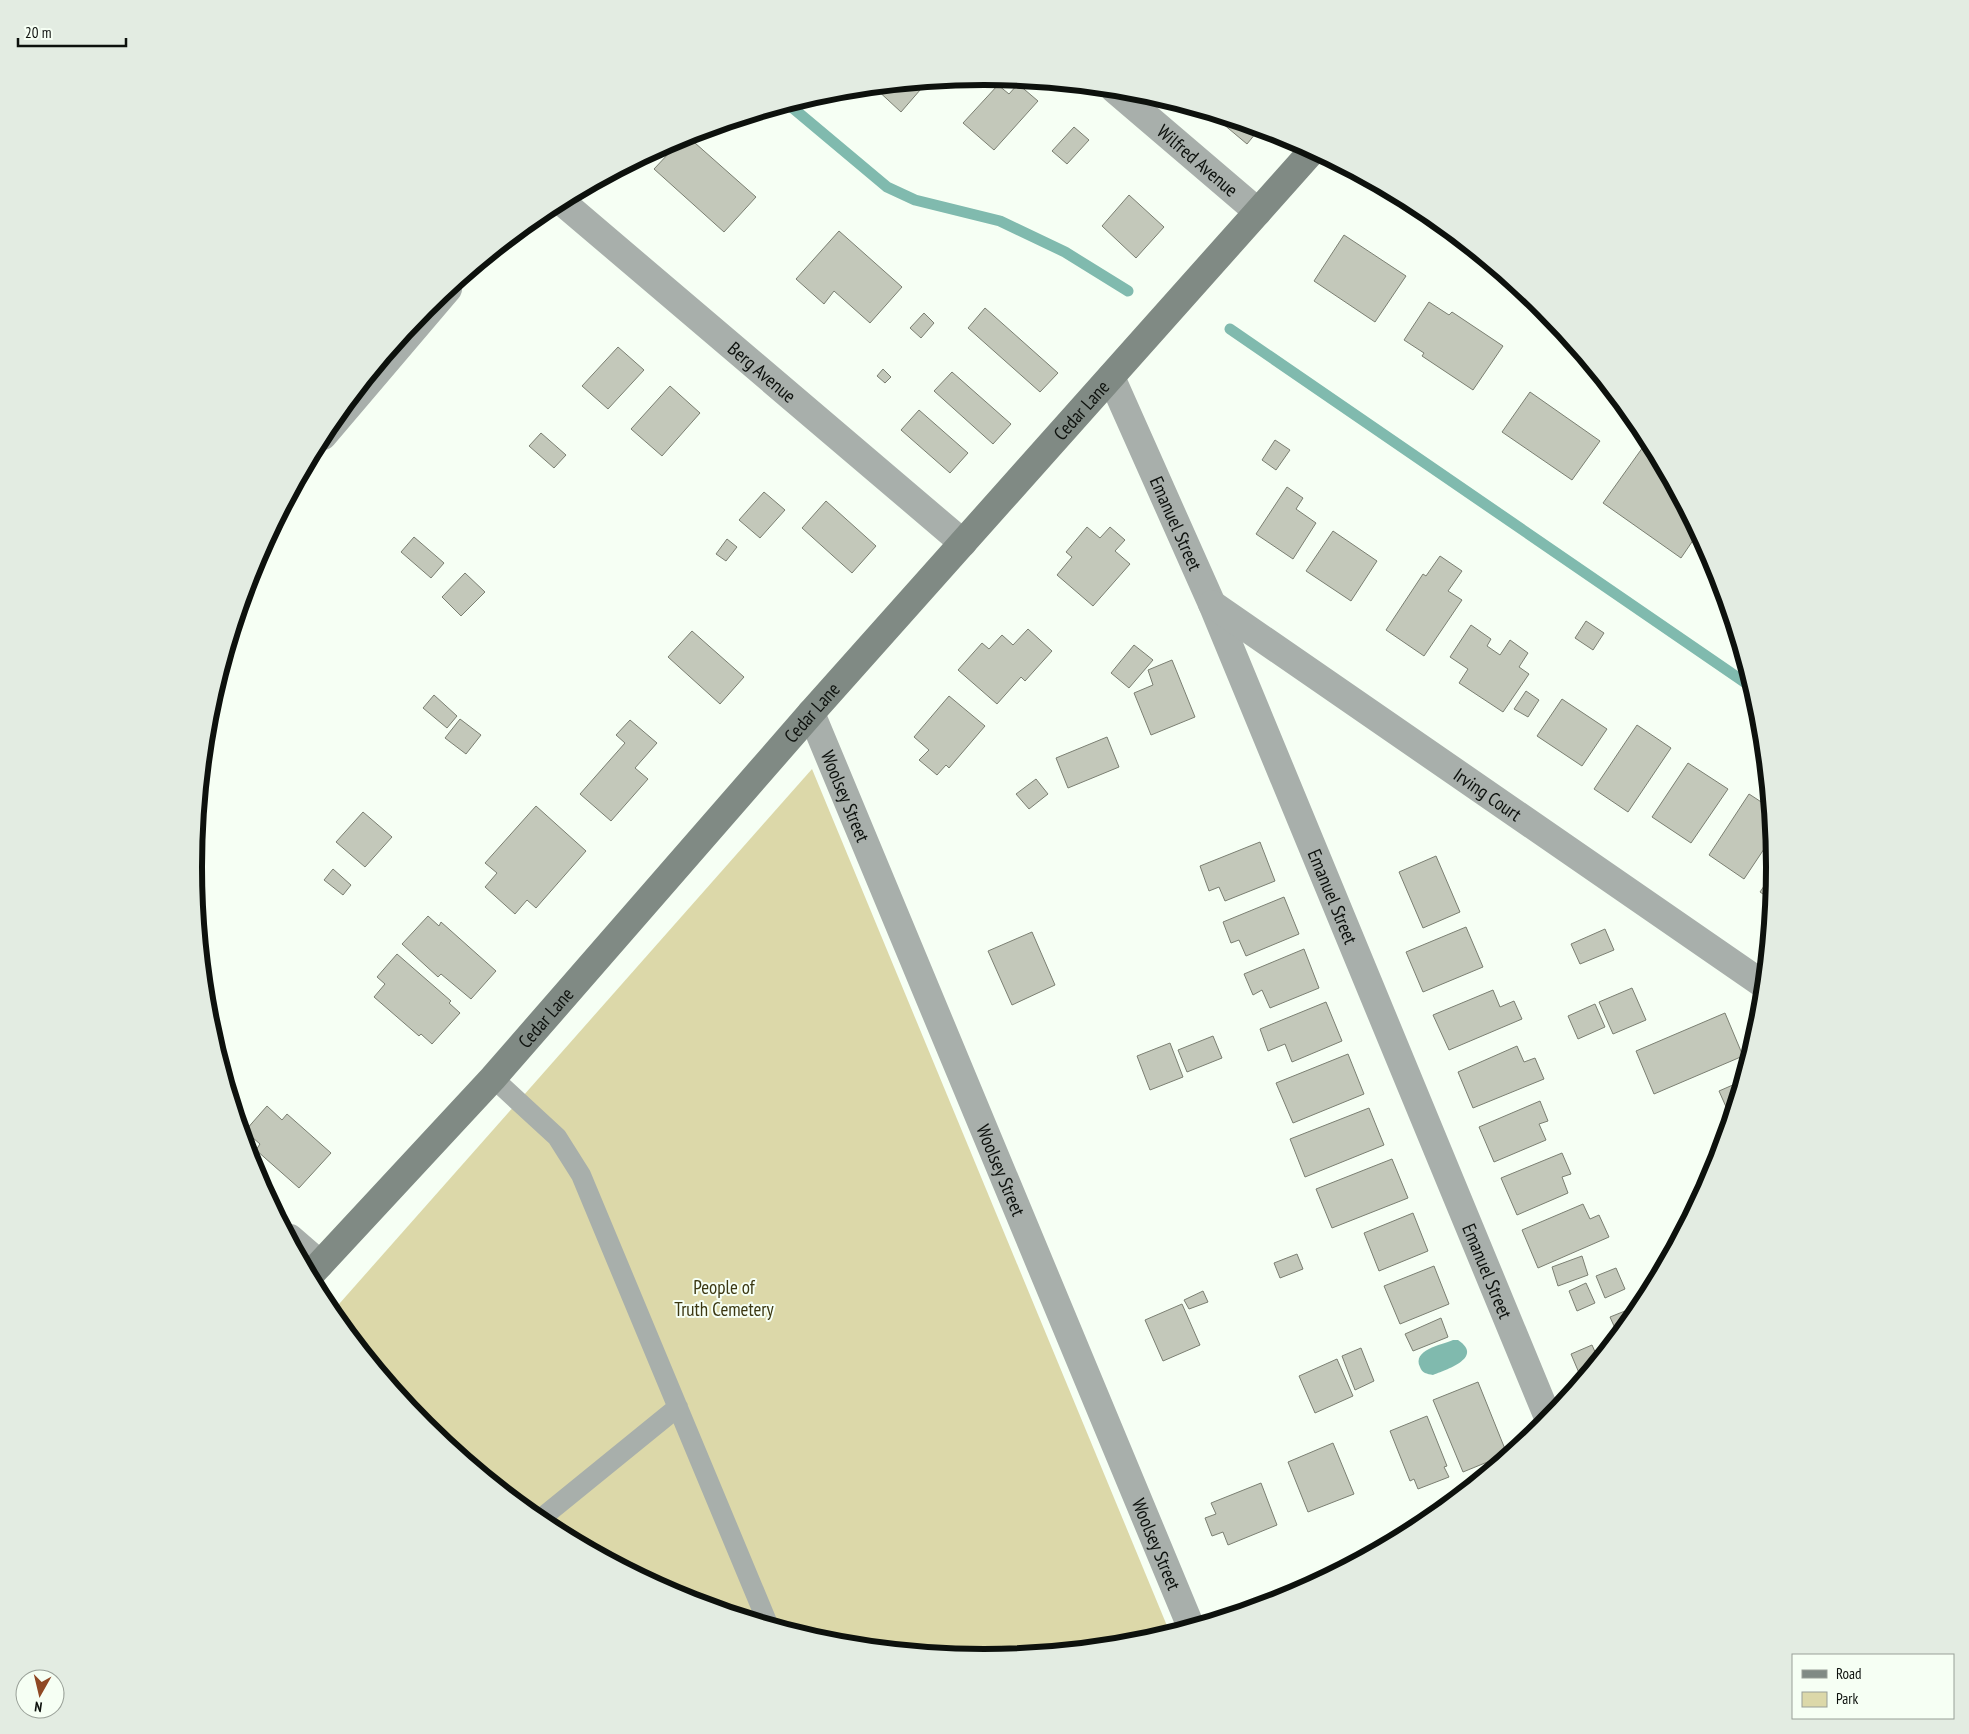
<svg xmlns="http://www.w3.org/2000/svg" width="1969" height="1734" font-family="'PT Sans Narrow',sans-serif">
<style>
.green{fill:#dcd8a9}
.water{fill:#80baae}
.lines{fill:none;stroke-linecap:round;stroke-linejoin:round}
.stream{stroke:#80baae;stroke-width:11}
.building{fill:#c3c8ba;stroke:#7b7f72}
.lane{stroke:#a8afab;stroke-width:20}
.street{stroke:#a8afab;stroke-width:28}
.secondary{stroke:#808a84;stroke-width:28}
.labels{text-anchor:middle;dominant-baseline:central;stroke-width:4;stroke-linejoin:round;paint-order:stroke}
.street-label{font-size:19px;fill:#0d110d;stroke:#f6fff4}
.park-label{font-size:19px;fill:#3b3711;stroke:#f6fff4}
.rim{fill:none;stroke:#0d110d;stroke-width:6}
</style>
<rect width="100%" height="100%" fill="#f6fff4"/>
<path class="green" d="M812,769L1170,1633L1138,1643L984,1658L830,1642L682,1597L545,1524L425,1426L332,1312Z"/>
<path class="water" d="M1453,1340H1458C1485,1358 1445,1370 1433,1375C1427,1374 1422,1373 1420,1367C1412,1350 1441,1345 1453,1340Z"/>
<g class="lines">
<path class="stream" d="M788,104L887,187L915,200L1000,221L1065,252L1128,291
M1230,329L1753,688"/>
</g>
<path class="building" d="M927,82L901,112L874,87Z
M1018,84L1038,101L994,150L963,123L998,85L1009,94Z
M1210,113L1260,128L1247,144Z
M1074,127L1089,140L1067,164L1052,151Z
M686,135L756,197L724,232L654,169Z
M1129,195L1164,227L1136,258L1102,226Z
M839,231L902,287L870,323L834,291L824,304L796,279Z
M1344,235L1406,276L1375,322L1314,281Z
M1429,302L1449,315L1452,312L1503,346L1473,390L1422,356L1424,353L1404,340Z
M985,308L1058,373L1040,392L968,328Z
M924,313L934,323L921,338L910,328Z
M618,347L644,370L608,409L582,386Z
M883,369L891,377L885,383L877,376Z
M952,372L1011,424L993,444L934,391Z
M670,386L700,413L662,456L631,429Z
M1530,392L1600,441L1572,480L1502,432Z
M919,410L968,453L950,473L901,430Z
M541,433L566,455L554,468L529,446Z
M1275,440L1290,450L1276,470L1262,460Z
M1643,447L1657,456L1698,533L1681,558L1603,503Z
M1287,487L1303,498L1296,509L1316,523L1293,559L1256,534Z
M764,492L785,510L760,538L739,520Z
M826,501L876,546L852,573L802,528Z
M1087,527L1100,538L1110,527L1125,540L1115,551L1130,564L1093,606L1057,575L1072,557L1066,552Z
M1333,531L1377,561L1351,601L1306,571Z
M414,537L444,563L431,578L401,552Z
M727,539L737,547L726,561L716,554Z
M1440,556L1462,571L1448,591L1462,600L1424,656L1386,630L1423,574L1426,576Z
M465,573L485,592L461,616L442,597Z
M1586,621L1604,633L1593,650L1575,638Z
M1471,625L1491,639L1487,646L1500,655L1510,640L1528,653L1519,667L1529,674L1503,712L1459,683L1468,669L1450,657Z
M1028,629L1052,651L1025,681L1021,677L997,704L958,670L982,643L989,649L1002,635L1013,645Z
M692,631L744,677L720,704L668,657Z
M1134,645L1153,660L1129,688L1111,673Z
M1172,660L1195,717L1151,735L1134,693L1153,685L1148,670Z
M1526,691L1539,700L1528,717L1514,709Z
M434,695L457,716L447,728L423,708Z
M949,696L985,726L949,768L946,765L937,775L919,760L929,750L914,737Z
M1562,699L1607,729L1582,766L1537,736Z
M460,719L481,735L466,754L445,738Z
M630,720L657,743L635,768L648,779L611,821L580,794L625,743L616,735Z
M1637,725L1671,748L1628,812L1594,789Z
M1107,737L1119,767L1068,788L1056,758Z
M1688,763L1728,789L1691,843L1652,817Z
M1036,779L1048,794L1029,809L1016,794Z
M1749,794L1769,807L1772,837L1744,879L1709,855Z
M536,806L586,851L536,908L527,900L515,914L485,887L497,873L485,863Z
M363,812L392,837L365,867L336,842Z
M1260,842L1275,881L1225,901L1219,887L1209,891L1200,866Z
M1436,856L1460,912L1423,928L1399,872Z
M333,869L351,885L343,895L324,880Z
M1775,870L1772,900L1760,892Z
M1284,897L1299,934L1246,956L1239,940L1231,943L1223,922Z
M428,916L439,926L441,922L496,971L471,999L441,974L438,977L402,944Z
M1466,927L1483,967L1423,992L1406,952Z
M1605,929L1614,950L1580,964L1571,944Z
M1032,932L1055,985L1012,1005L988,951Z
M1304,949L1319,988L1270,1008L1262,990L1253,995L1244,974Z
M397,954L451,1001L449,1003L460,1013L432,1044L421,1034L419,1036L374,997L385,984L377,977Z
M1632,988L1646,1020L1613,1034L1599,1002Z
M1493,990L1500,1007L1514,1001L1522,1019L1449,1050L1433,1015Z
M1326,1002L1342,1041L1292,1062L1285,1044L1268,1051L1260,1029Z
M1595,1004L1605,1027L1578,1039L1568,1016Z
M1725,1013L1743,1056L1654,1094L1636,1051Z
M1213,1036L1222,1058L1187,1072L1178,1050Z
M1170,1043L1183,1077L1150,1090L1137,1056Z
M1517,1046L1524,1062L1535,1058L1544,1079L1473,1108L1458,1072Z
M1348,1054L1364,1094L1293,1123L1276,1083Z
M1742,1081L1731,1118L1719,1091Z
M1540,1101L1548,1121L1539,1124L1546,1140L1494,1162L1479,1127Z
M267,1106L282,1120L287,1114L331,1153L299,1188L256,1150L260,1144L245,1131Z
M1369,1108L1384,1145L1305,1177L1290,1139Z
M1562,1153L1571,1174L1562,1177L1568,1193L1517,1215L1501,1178Z
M1392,1159L1408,1198L1332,1228L1316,1189Z
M1583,1204L1590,1219L1599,1215L1609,1237L1538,1268L1522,1230Z
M1413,1213L1428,1251L1379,1271L1364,1233Z
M1297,1254L1303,1269L1280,1278L1274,1263Z
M1582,1256L1588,1275L1558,1286L1552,1267Z
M1434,1266L1449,1304L1400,1324L1384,1286Z
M1616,1268L1625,1289L1605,1298L1596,1276Z
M1586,1283L1595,1303L1577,1311L1569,1291Z
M1203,1291L1208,1302L1189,1309L1184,1300Z
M1182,1304L1200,1345L1163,1361L1145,1320Z
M1630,1309L1633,1317L1618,1335L1610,1317Z
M1441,1318L1448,1337L1413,1351L1405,1334Z
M1592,1345L1596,1354L1606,1351L1582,1380L1571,1354Z
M1361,1348L1374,1381L1355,1390L1342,1356Z
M1337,1359L1353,1396L1315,1413L1299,1376Z
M1478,1382L1507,1454L1463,1472L1433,1400Z
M1427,1416L1447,1466L1444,1467L1449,1477L1418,1489L1414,1479L1410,1481L1390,1431Z
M1333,1443L1354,1494L1308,1512L1288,1462Z
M1261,1483L1277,1525L1228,1545L1223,1532L1212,1536L1205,1518L1216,1514L1211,1503Z"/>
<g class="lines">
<path class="lane" d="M493,1078L557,1137L581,1175L768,1624
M539,1520L678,1407"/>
<g class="street">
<path id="s1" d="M1114,89L1258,212"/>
<path id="s2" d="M561,201L963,543"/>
<path id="s3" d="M1111,377L1212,604L1549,1420"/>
<path d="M323,436L448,289"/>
<path id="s4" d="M1212,604L1764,985"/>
<path id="s5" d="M811,713L1191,1627"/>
<path d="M290,1238L320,1264"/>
</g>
<path class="secondary" id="s6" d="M310,1275L493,1078L811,713L1313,150"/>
</g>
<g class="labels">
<g class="street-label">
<text stroke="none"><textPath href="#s1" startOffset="110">Wilfred Avenue</textPath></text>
<text stroke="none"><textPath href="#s2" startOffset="264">Berg Avenue</textPath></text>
<text stroke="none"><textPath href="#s6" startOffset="1159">Cedar Lane</textPath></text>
<text stroke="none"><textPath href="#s3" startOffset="160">Emanuel Street</textPath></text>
<text stroke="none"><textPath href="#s6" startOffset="754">Cedar Lane</textPath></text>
<text stroke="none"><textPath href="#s5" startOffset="90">Woolsey Street</textPath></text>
<text stroke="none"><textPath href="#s4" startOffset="335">Irving Court</textPath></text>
<text stroke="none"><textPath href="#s3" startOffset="565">Emanuel Street</textPath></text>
<text stroke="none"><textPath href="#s6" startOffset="349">Cedar Lane</textPath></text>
<text stroke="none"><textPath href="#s5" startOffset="495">Woolsey Street</textPath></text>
<text stroke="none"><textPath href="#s3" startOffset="970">Emanuel Street</textPath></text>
<text stroke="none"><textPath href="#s5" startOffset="900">Woolsey Street</textPath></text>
</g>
<g class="park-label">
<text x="724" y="1287">People of<tspan x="724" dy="22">Truth Cemetery</tspan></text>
</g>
</g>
<path d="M0 0H1969V1734H0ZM202 867a782 782 0 1 1 1564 0a782 782 0 1 1-1564 0Z" fill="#e3ece2" fill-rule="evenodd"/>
<path class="rim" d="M202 867a782 782 0 1 1 1564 0a782 782 0 1 1-1564 0Z"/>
<rect x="1792" y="1654" width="162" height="65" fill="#f6fff4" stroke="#99a098"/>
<rect x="1802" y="1670" width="25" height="8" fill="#808a84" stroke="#99a098"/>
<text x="1836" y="1679" font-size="15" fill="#0d110d">Road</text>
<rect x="1802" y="1692" width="25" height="15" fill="#dcd8a9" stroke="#99a098"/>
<text x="1836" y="1704" font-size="15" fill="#0d110d">Park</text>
<g transform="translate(40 1694) rotate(188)"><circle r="24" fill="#f6fff4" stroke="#99a098"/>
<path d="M0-4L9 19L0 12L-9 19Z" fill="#8f4824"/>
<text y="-8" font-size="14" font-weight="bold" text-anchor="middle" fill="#0d110d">N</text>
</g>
<path d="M18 38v8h108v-8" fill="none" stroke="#0d110d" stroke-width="2.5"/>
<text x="25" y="38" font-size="15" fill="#0d110d" stroke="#f6fff4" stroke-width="4" paint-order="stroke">20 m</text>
</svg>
